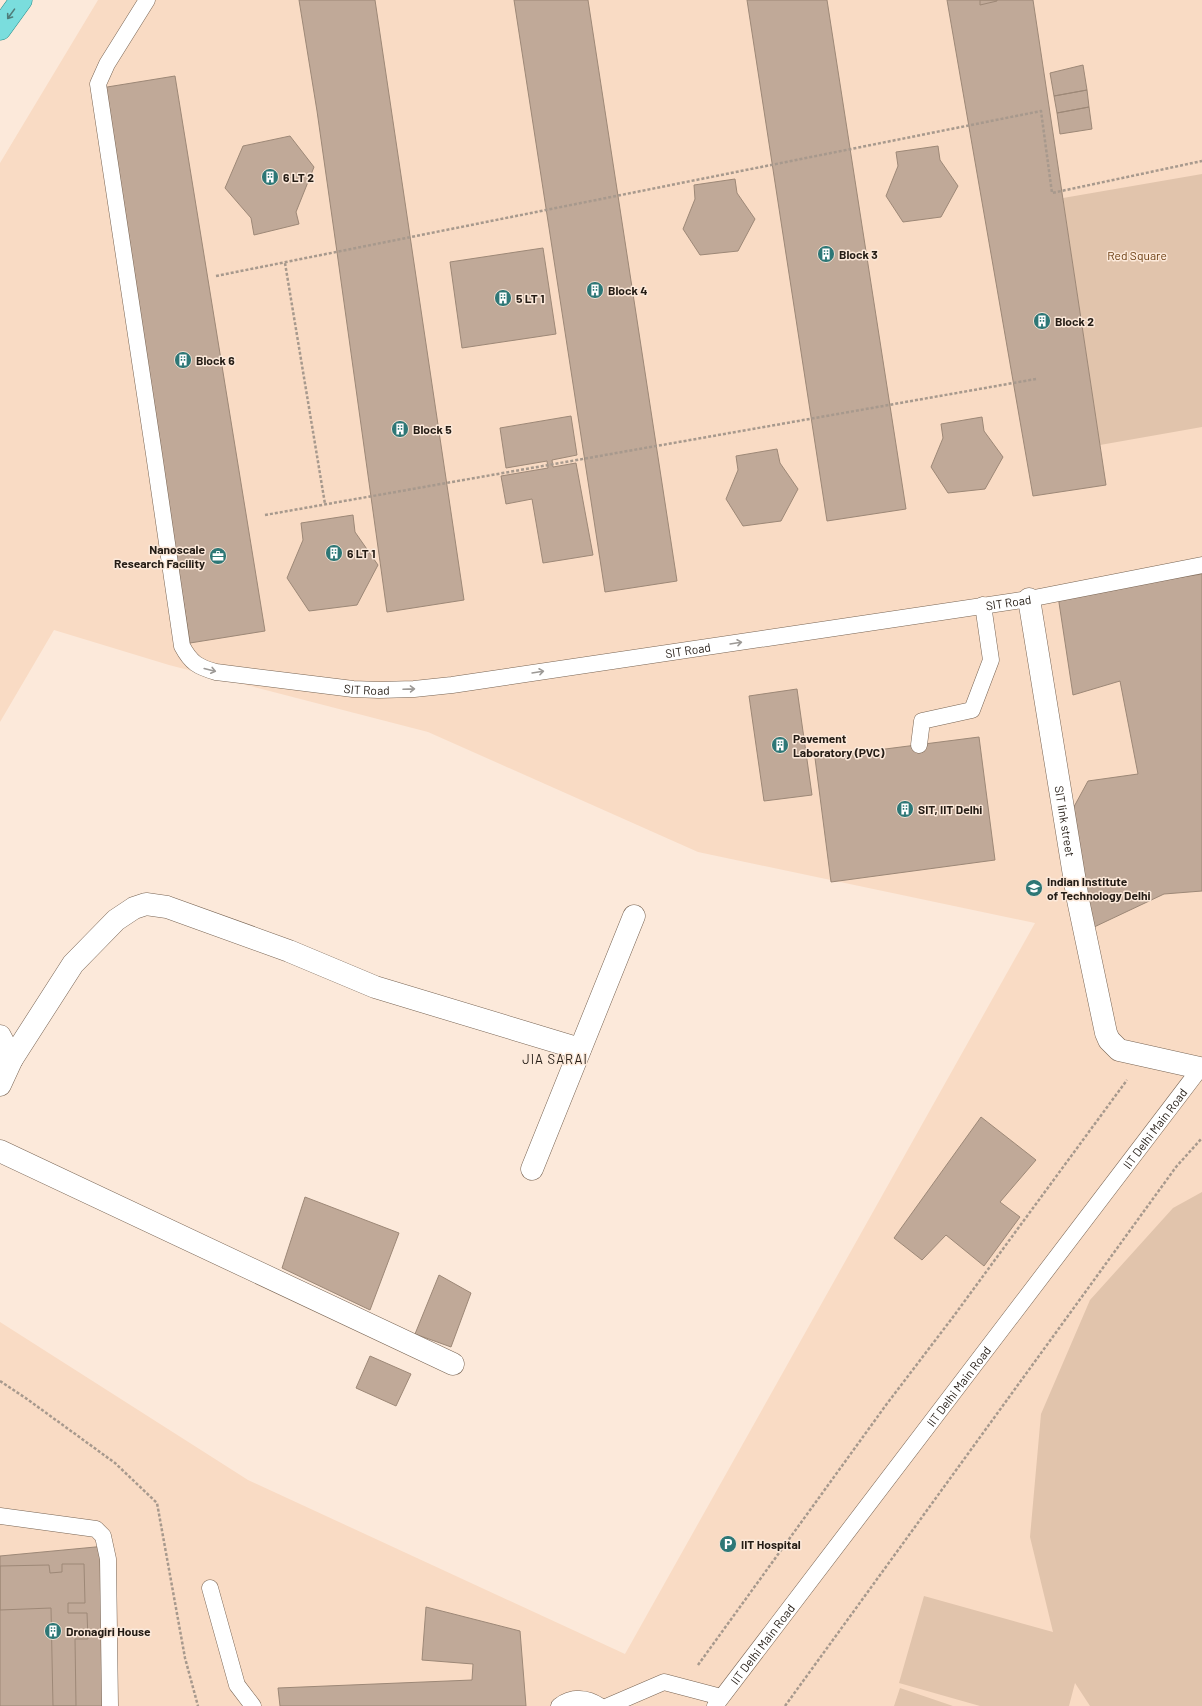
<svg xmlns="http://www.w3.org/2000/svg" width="1202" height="1706" font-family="Barlow,sans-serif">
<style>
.built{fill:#f9dbc4}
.green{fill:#e1c4ac}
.building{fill:#c0a998;stroke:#9d8877}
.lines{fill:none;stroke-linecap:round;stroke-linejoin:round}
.lane-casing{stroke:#786453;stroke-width:17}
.street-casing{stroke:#786453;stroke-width:23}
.primary-casing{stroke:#228b88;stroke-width:23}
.path{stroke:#a7998d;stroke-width:2.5;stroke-dasharray:3 2;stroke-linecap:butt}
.lane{stroke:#fff;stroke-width:16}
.street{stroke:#fff;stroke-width:22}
.primary{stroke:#7adddd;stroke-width:22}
.oneway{stroke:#4f7c79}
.oneway2{stroke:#9c9996}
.labels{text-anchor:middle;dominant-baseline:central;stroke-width:3;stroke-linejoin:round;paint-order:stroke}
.poi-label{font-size:12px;font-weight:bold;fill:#241c15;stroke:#fce9da;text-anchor:start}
.park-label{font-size:12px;fill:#6a3c0f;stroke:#fce9da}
.street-label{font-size:12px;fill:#241c15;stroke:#fce9da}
.neighbourhood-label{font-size:13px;letter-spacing:1px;fill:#241c15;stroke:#fce9da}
</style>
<rect width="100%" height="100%" fill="#fce9da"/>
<path class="built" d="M98,0H1202V1706H0V1322L248,1480L625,1654L1035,923L698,852L428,732L169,665L54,630L0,722V163Z"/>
<path class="green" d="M1202,174V427L1100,445L1063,198Z
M1202,1192V1706H1090L1075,1683L1069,1706H980L899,1683L924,1596L1053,1632L1030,1537L1041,1414L1090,1300L1173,1208Z
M900,1688L953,1706H894Z"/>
<path class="building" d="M299,0H375L464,600L387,612L337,252L317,111Z
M514,0H588L677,581L605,592Z
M747,0H827L906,509L827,521Z
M947,0H1033L1106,485L1033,496Z
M980,0H997V1L980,5Z
M1083,65L1087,90L1054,96L1050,73Z
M175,76L265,631L190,643L101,88Z
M1087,90L1089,107L1057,113L1054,96Z
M1089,107L1092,129L1060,134L1057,113Z
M290,136L314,167L296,212L299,224L254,235L251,218L225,188L243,146Z
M938,146L940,160L958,186L941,217L903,222L886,196L898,166L896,152Z
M735,179L737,193L755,219L738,251L700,255L683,229L695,199L694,185Z
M543,248L556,334L462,348L450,262Z
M571,416L577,455L552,460L553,467L576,463L593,555L543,563L532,499L506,504L501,476L548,468L547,461L506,468L500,428Z
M982,417L984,431L1003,457L985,489L948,493L931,467L943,438L941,424Z
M777,449L780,463L798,489L781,521L743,526L726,499L738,470L736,456Z
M353,515L355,532L378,565L357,605L309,611L287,578L303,540L301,523Z
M1202,574V891L1164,894L1092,928L1070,814L1088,781L1138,774L1120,681L1073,695L1058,596Z
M797,689L812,795L764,801L749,696Z
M979,737L995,860L831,882L815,758Z
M981,1117L1036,1160L1000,1202L1020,1217L984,1266L946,1235L922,1260L894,1238Z
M305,1197L399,1233L370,1310L282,1268Z
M439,1275L471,1293L451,1347L415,1334Z
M370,1356L411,1374L396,1406L356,1388Z
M106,1546L107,1706H0V1556Z
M62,1564H84L85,1603H68V1613H87L88,1639H75L76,1706H53L51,1608L0,1610V1566L49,1565L50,1573L62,1572Z
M426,1607L520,1631L526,1706H280L278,1688L472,1680L473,1664L422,1660Z"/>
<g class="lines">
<g class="lane-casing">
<g id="lane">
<path id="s1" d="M147,0L107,64L98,84L154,454L182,646C191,663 198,667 216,672L353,689L379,690L414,689L452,685L1029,599L1202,565"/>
<path d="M919,745L922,721L972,710L991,660L983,605"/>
<path d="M0,1516L96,1529L103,1536L108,1559L110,1706"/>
<path d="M210,1588L237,1685L253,1706"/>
<path d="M559,1706C572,1696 587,1697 600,1706"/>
<path d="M608,1706L664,1682L721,1697"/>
<path id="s2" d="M715,1706L1202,1066"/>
</g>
</g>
<g class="street-casing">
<g id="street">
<path id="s3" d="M1029,599L1078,900L1106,1033L1109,1040L1119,1050L1200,1068"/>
<path d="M0,1036L12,1059"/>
<path d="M0,1085L12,1059L73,964L116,920L134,908L146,904L167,907L289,951L375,987L580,1049"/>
<path d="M0,1151L453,1364"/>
<path d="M532,1169L634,916"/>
</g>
</g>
<g class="primary-casing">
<path id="primary" d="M0,29L21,0"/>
</g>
<path class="path" d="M285,263L325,504
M216,276L1041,111L1052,193L1202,161
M265,515L1036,379
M0,1381L27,1399L115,1463L157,1503L185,1658L198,1706
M698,1665L886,1405L953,1317L1127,1080
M785,1706L1176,1167L1202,1138"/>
<use href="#lane" class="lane"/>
<use href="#street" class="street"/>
<use href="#primary" class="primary"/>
</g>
<defs><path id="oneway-shaft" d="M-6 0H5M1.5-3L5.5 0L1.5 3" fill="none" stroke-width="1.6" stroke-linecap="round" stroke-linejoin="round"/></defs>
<use class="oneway" href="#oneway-shaft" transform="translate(11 14) rotate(126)"/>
<g class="oneway2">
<use href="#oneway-shaft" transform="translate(736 643) rotate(-9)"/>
<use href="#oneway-shaft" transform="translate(210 670) rotate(14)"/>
<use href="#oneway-shaft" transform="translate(538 672) rotate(-9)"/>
<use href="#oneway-shaft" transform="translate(409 689) rotate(-2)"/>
</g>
<defs>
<g id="building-disc" transform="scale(0.9)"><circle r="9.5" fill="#2d7776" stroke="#fce9da"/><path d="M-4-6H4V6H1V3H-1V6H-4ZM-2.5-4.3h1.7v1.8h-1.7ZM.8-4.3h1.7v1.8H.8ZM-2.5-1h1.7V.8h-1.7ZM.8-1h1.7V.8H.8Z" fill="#fff"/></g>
<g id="office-disc" transform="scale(0.9)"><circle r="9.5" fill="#2d7776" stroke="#fce9da"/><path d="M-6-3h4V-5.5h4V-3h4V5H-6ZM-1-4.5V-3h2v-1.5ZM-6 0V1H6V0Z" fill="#fff"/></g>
<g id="university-disc" transform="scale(0.9)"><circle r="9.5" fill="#2d7776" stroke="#fce9da"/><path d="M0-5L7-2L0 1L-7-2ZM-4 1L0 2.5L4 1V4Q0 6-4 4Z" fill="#fff"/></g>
<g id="parking-disc" transform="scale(0.9)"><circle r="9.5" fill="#2d7776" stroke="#fce9da"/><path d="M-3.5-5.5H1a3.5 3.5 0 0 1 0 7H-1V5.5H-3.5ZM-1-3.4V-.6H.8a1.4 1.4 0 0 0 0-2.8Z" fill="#fff"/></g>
</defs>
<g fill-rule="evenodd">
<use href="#building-disc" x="270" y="177"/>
<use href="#building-disc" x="826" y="254"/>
<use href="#building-disc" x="595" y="290"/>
<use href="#building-disc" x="503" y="298"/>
<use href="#building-disc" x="1042" y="321"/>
<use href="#building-disc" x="183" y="360"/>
<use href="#building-disc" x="400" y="429"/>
<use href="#building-disc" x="334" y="553"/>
<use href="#office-disc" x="218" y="556"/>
<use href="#building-disc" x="780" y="745"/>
<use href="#building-disc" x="905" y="809"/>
<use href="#university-disc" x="1034" y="888"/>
<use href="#parking-disc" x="728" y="1544"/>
<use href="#building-disc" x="53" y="1631"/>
</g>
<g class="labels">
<g class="poi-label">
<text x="283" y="177">6 LT 2</text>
<text x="839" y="254">Block 3</text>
<text x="608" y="290">Block 4</text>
<text x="516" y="298">5 LT 1</text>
<text x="1055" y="321">Block 2</text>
<text x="196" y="360">Block 6</text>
<text x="413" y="429">Block 5</text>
<text x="205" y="549" text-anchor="end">Nanoscale<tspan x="205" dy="14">Research Facility</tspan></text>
<text x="347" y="553">6 LT 1</text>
<text x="793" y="738">Pavement<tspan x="793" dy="14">Laboratory (PVC)</tspan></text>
<text x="918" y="809">SIT, IIT Delhi</text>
<text x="1047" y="881">Indian Institute<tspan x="1047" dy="14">of Technology Delhi</tspan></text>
<text x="741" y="1544">IIT Hospital</text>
<text x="66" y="1631">Dronagiri House</text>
</g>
<g class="park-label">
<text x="1137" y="255">Red Square</text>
</g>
<g class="street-label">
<text stroke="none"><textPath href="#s1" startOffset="1510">SIT Road</textPath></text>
<text stroke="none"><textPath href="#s1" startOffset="1186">SIT Road</textPath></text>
<text stroke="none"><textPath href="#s1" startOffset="862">SIT Road</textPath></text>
<text stroke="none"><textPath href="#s3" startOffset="225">SIT link street</textPath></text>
<text stroke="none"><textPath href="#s2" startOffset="726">IIT Delhi Main Road</textPath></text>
<text stroke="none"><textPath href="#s2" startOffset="402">IIT Delhi Main Road</textPath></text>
<text stroke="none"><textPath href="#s2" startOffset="78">IIT Delhi Main Road</textPath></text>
</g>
<g class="neighbourhood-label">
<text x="555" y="1059">JIA SARAI</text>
</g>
</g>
</svg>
